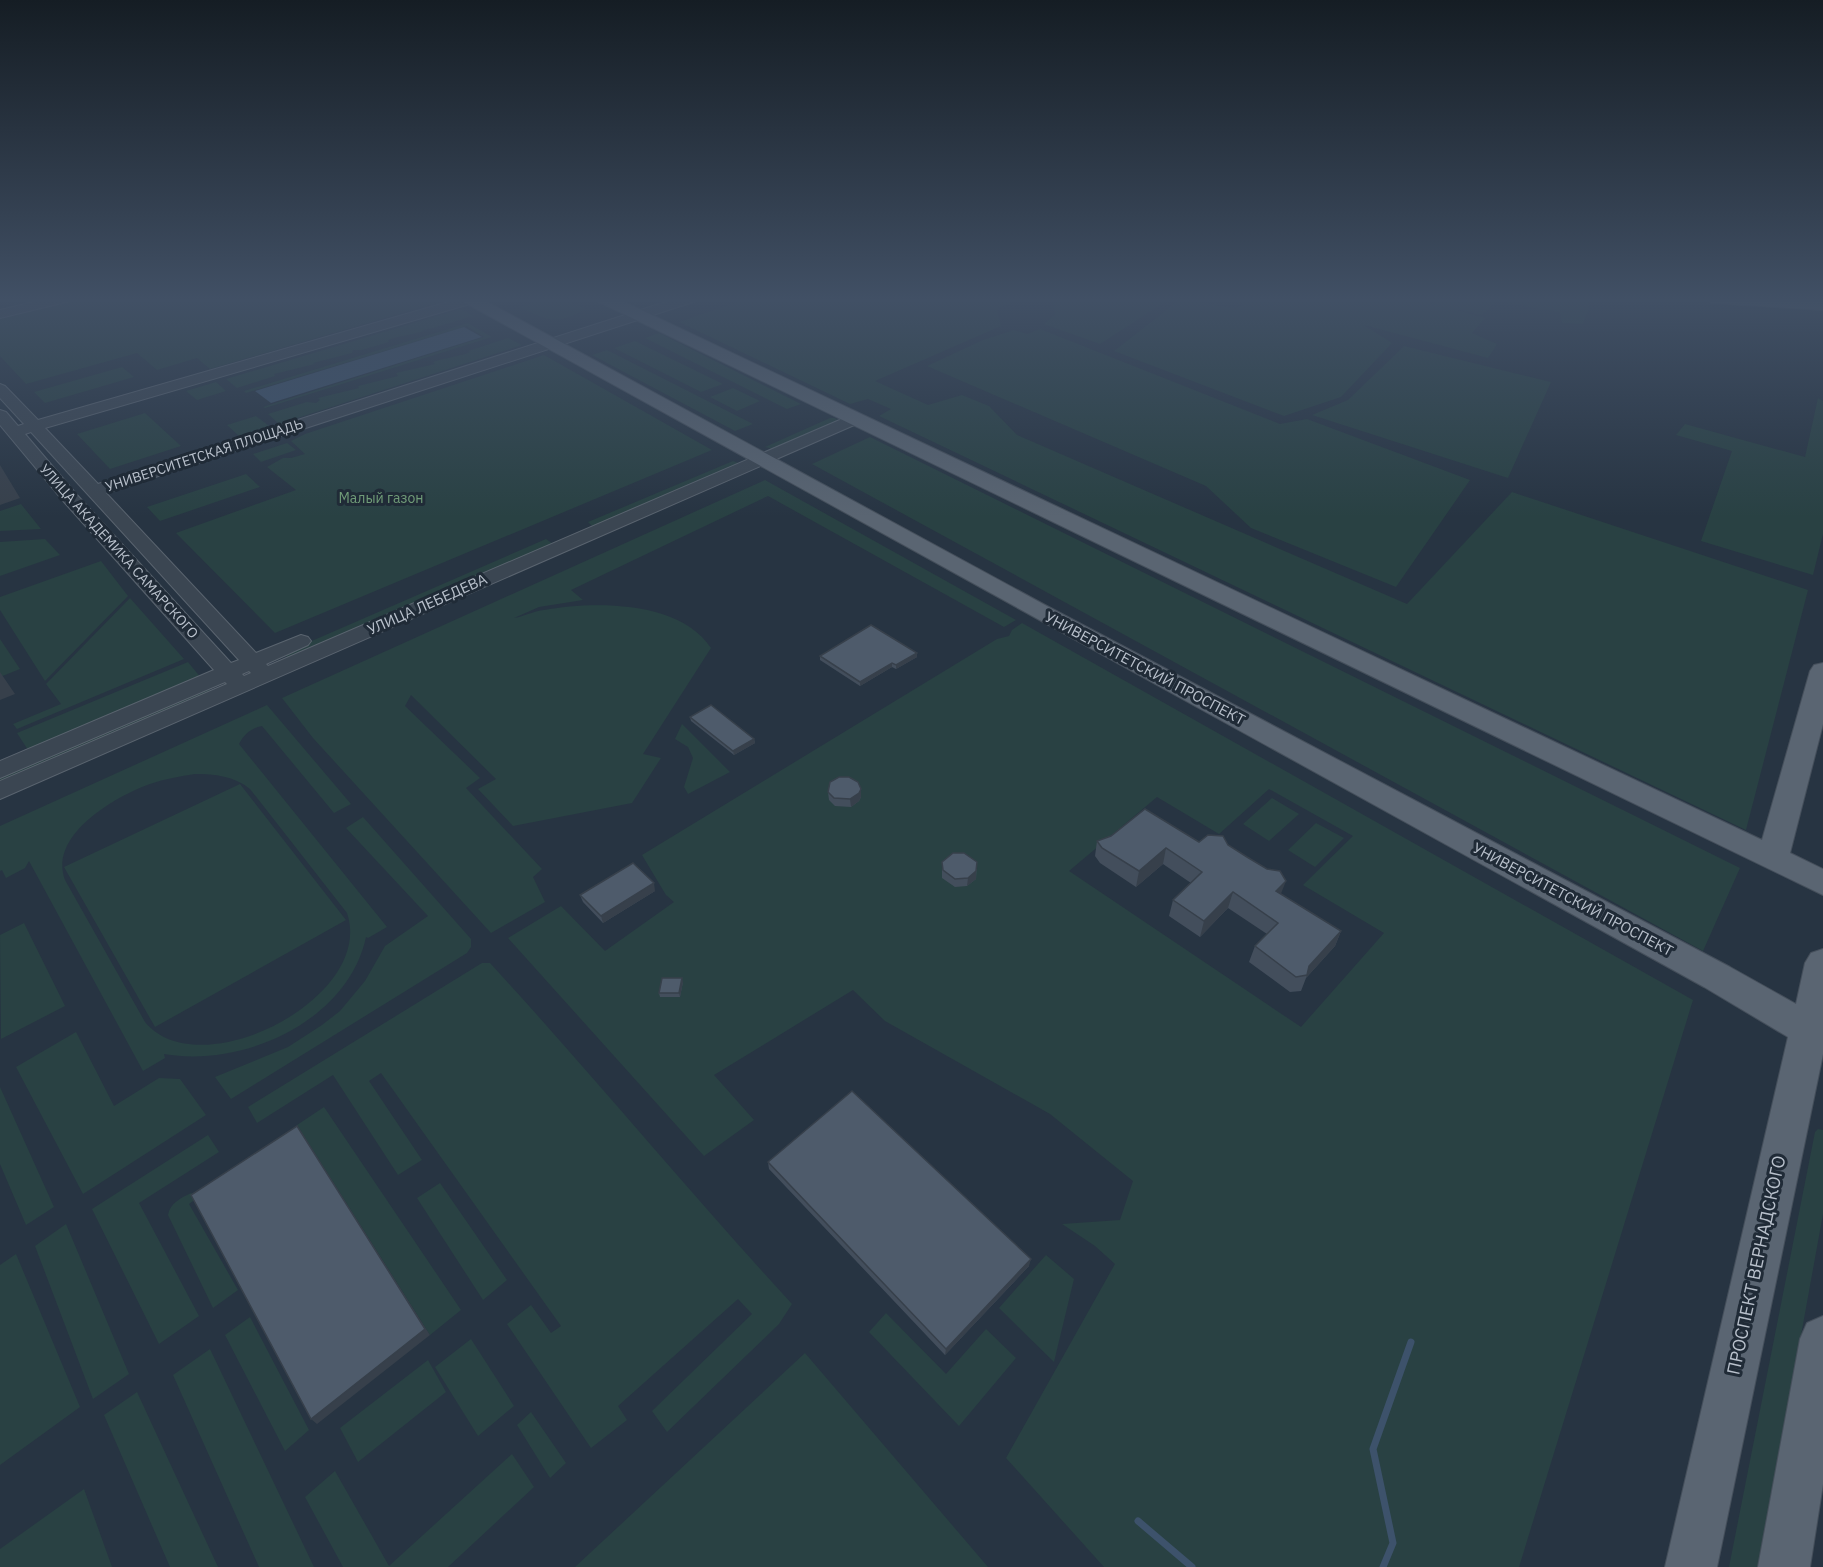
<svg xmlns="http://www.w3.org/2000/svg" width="1823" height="1567" font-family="'IBM Plex Sans',sans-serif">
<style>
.green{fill:#294143;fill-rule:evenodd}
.water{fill:#3d526b}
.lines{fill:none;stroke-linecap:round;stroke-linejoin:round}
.stream{stroke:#3d526b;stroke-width:7}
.minor-casing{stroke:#5a646f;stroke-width:2}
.major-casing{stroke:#454f5b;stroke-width:2}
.minor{fill:#3b4652;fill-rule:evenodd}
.major{fill:#5a6572;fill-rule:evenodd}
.wall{fill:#434e5c}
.shaded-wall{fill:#37404b}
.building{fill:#4e5b6b;stroke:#37404b;stroke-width:1.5}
.labels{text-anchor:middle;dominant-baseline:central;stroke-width:6;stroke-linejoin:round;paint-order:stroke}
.far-street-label{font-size:14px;fill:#b9c1cc;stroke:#202b37}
.far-park-label{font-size:14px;fill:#709c78;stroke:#202b37}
.street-label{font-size:15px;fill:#b9c1cc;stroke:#202b37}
.near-street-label{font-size:18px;fill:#b9c1cc;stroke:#202b37}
</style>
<rect width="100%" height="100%" fill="#273442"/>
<path class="green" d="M85,298H442L446,300L210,369L197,358L157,370L137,353L26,384L0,356V319Z
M545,298H564L585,309C558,326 546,320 520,307Z
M751,298H1023L997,309L1001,326L875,381L928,405L962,395L989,406L1017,435L1407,604L1512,492L1808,590L1746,830L879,416L891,409L868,399L850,404L679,322Z
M1064,298H1171L1100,344L1044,324L1055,315L1053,303Z
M1182,298L1236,309L1243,304L1214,298H1436L1429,302L1434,304L1441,298H1592L1583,324L1562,323L1560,312L1495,301L1482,315L1446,307L1485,318L1472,333L1497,344L1488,358L1364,325L1392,343L1341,397L1284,416L1114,351Z
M461,309L473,316L433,328L423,330L424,331C412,335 398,336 388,340L389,342L362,350H353L352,353L313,363L315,364L274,374L275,376L237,388L226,379Z
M468,323L492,337L265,408L263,407L484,337L467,326L246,393L244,391Z
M1040,329L1280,424L1307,419L1470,480L1396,587L1251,528L1206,486L927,366L983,340L1014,330L1027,334Z
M659,333L801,404L787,409L645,338Z
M508,338L522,345L279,424L268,414L307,402L316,403L320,400L318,398L359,388L358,386L398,376L396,373L435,364L433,362C444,358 462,356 470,352L468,351Z
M635,341L723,384L701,392L614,348Z
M1404,346L1551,382L1508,478L1312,415L1348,400Z
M607,350L753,424L735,431L592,355Z
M544,355L712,450L275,633L176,533L296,490L267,467L283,458H291L305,454L291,441L305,434Z
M122,367L134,377L45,403L34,392Z
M216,382L226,391L197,400L186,391Z
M733,388L760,401L737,411L710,397Z
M1818,398L1823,401V534L1813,575L1701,541L1732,451L1676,435L1685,424L1805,457Z
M145,413L181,446L110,469L77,434Z
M256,416L269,426L239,436L227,425Z
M830,418H835L838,421L773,449L765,447Z
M870,437L1740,868L1703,951L812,464Z
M287,443L296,450L261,462L253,454Z
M733,461L741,464L593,527L588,522Z
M246,474L260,487L160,521L147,507Z
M765,480L1016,620L1004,627L768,496L571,590L583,600L539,607L514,618C522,617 534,611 544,610C593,601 680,600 711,648L643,754L661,758L632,803L513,826L478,789L496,779L411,695L405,706L480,778L466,788L542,869L533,877L545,902L491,933L313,738L282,698Z
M21,504L41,529L0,531V511Z
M45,539L60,555L0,576V542Z
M546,539L553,544L288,658L285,655L291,650Z
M101,561L128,596L45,681L0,610V597Z
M130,598L184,659L17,729L13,724L61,704L46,684Z
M1022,623L1693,1000L1519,1567H1104L1006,1458L1115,1264L1095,1246L1062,1224L1120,1220L1133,1181L1050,1114L885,1021L853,990L714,1075L754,1120L704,1156L508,938L561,906L605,951L674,902L666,895L642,855L997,639L1009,636L1012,630ZM1269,789L1353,836L1303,885L1384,933L1301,1027L1069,871L1157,797L1219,834Z
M0,639L20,669L0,677Z
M188,662L201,678L28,750L17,733Z
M210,688L208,695L0,786V777Z
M267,705L351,804L334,813L262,726C251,728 244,734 239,744L387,927L368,938L366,937C348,1021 243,1068 164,1054L165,1058L143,1071L29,861L25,868L6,878L2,870L0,871V826ZM195,774C215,774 234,776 250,789L347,913C376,998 199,1088 145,1022L65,880C48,835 116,796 150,784C165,779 180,776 195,774Z
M682,724L730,772L688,794L684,787L693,758L688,747L675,739Z
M240,784L346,920L155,1027L64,867Z
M1272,798L1299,814L1269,841L1243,824Z
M363,817L471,939V947L467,953L231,1099L215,1077L288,1047L322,1025L340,1011L365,981L385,946L428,916L346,828Z
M1316,823L1344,838L1315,867L1288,850Z
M24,923L65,1006L1,1039L0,935Z
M482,963H490C593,1075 689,1192 792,1304L779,1324L667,1432L652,1411L752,1314L738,1299L618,1406L627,1420L591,1448L507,1324L531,1305L551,1333L561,1326L381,1073L369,1081L422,1160L398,1175L333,1075L257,1123L248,1107Z
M76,1032L114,1106L159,1078L180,1079L206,1115L83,1194L16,1067Z
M0,1087L54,1207L26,1225L0,1164Z
M324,1107L461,1310L430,1335L297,1125Z
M1818,1129L1823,1130V1214L1759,1567H1729L1815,1132Z
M208,1135L219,1152L139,1203L199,1316L159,1344L92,1209Z
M440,1183L507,1280L483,1300L417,1198Z
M191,1193L197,1198L189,1204L238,1290L213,1308L168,1215C170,1203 181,1198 191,1193Z
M66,1224L129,1374L93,1399L35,1246Z
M16,1254L80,1407L0,1465V1265Z
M1046,1255L1074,1279L1054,1362L999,1308Z
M886,1313L946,1374L986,1329L1016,1358L959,1426L869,1332Z
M250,1317L309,1430L285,1451L225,1335Z
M471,1339L514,1406L478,1436L435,1367Z
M210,1349L314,1567H259L173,1375Z
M805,1353L988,1567H575Z
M428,1360L446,1392L358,1462L340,1428Z
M137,1392L218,1567H170L104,1415Z
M531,1412L566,1463L550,1478L517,1425Z
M512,1454L534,1487L448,1567H343L305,1497L335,1471L389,1566Z
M84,1489L112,1567H0V1549Z"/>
<path class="water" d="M464,327L482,337L271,403L255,391Z"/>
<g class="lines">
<path class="stream" d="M1138,1521L1192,1567
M1383,1567L1393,1543L1373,1449L1411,1342"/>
<g class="minor-casing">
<path id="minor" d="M50,298H72L70,301L0,318V310Z
M462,298H482L480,301L45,428L98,484L678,298H697L696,301L106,493L256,653L301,635L308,637L311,641L308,645L266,664L268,666L849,416H861L863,419L861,422L0,799V781L227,684L225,682L0,778V761L214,670L65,503L0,425V410L6,412L18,426L24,424L0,398V384L5,386L38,420ZM31,432L239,660L231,663L77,495L25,434ZM249,671L251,673L244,676L242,674Z"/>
</g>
<g class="major-casing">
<path id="major" d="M460,298H480L1045,605L1730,967L1796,1004L1805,963L1811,953L1823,949V1054L1717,1567H1665L1788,1037L1704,987L462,301Z
M595,298H616L1762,840L1810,671L1814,665L1823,663V724L1790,853L1823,869V895L597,301Z
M1704,298L1823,300V310L1712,303Z
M1823,1316V1484L1810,1567H1758L1800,1339L1807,1323Z"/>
</g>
<use href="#minor" class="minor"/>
<use href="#major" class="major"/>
</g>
<path class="wall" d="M820,656L917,657L896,669L892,667L860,686L820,660Z
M690,717L754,739L755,743L734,755L691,721Z
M861,789V797L859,801L851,807L835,806L829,800L828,792Z
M1097,841L1199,842L1228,845L1281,894L1341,931L1335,946L1306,978L1301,991L1290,992L1249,962L1255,946L1267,934L1228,908L1200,937L1169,916L1173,900L1191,883L1163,864L1136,887L1100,863L1095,856Z
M942,862H977L976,879L967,886L955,887L942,878Z
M655,891L603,923L583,902L580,895Z
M683,982L680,997H660L659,993Z
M768,1162L1029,1266L945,1355L769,1169Z"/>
<path class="shaded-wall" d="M0,465L20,498L0,505Z
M917,653V657L896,669V665Z
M892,663V667L860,686V682Z
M0,672L15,694L0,700Z
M754,739L755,743L734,755L733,751Z
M861,789V797L859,801L851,807L850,799Z
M1166,848L1163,864L1136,887L1139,871Z
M976,871V879L967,886L968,878Z
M1286,881L1280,896L1276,891Z
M654,883L655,891L603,923L601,916Z
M1233,892L1228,908L1200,937L1204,921Z
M1341,931L1335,946L1306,978L1309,966Z
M682,978L683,982L680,997L679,993Z
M297,1126L430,1335L317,1424L311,1419Z
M1031,1259L1029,1266L945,1355L946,1349Z"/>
<path class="building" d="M871,625L917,653L896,665L892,663L860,682L820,656Z
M711,705L754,739L733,751L690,717Z
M839,777H849L858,782L861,789L859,793L850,799L834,798L828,792L830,782Z
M1145,809L1199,842L1208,835L1223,836L1228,845L1247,857L1267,869L1280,871L1286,881L1276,891L1341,931L1309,966L1307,975L1296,977L1255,946L1278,923L1233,892L1204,921L1173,900L1202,872L1166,848L1139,871L1102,848L1097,841L1111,836Z
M953,853H964L977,862L976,871L968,878L955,879L943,870L942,862Z
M633,863L654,883L601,916L580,895Z
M662,978H682L679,993H659Z
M852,1091L1031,1259L946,1349L768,1162Z
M297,1126L425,1329L311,1419L191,1195Z"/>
<linearGradient id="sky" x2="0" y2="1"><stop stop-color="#151d24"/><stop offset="0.58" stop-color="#415065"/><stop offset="1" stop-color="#415065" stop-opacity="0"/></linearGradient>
<rect width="1823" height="517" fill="url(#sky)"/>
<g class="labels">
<g class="far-street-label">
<text transform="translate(204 455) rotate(-18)">УНИВЕРСИТЕТСКАЯ ПЛОЩАДЬ</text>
<text transform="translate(119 551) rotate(48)">УЛИЦА АКАДЕМИКА САМАРСКОГО</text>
</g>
<g class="far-park-label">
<text x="381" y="498">Малый газон</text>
</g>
<g class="street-label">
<text transform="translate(427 604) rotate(-24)">УЛИЦА ЛЕБЕДЕВА</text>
<text transform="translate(1145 668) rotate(28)">УНИВЕРСИТЕТСКИЙ ПРОСПЕКТ</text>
<text transform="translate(1573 899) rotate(28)">УНИВЕРСИТЕТСКИЙ ПРОСПЕКТ</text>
</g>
<g class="near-street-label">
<text transform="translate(1756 1265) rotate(-78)">ПРОСПЕКТ ВЕРНАДСКОГО</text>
</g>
</g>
</svg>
